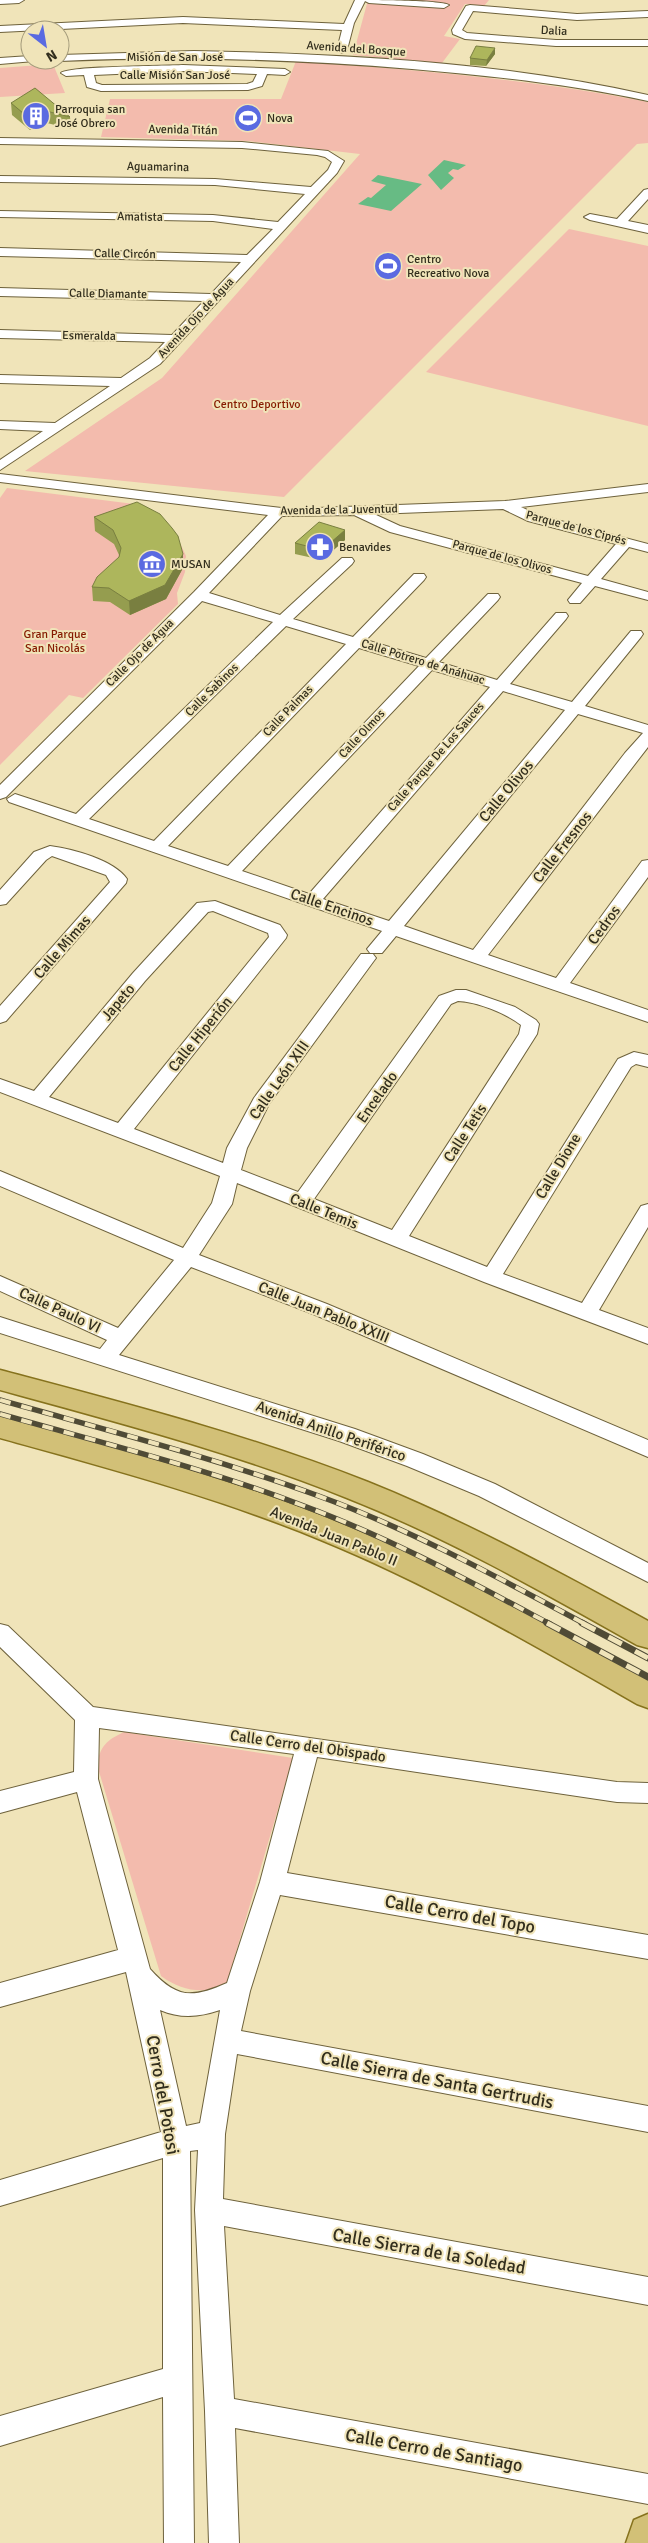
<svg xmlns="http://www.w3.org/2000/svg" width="648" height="2543" font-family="Signika,sans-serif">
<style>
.green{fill:#f3bbad}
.water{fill:#67bb84}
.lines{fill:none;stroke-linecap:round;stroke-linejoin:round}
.minor-casing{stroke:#6e623c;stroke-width:2}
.major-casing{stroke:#86721d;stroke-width:3}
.minor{fill:#fff;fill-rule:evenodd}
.major{fill:#d2c077;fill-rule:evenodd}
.rail-far1-casing{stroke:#504b36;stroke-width:5.5}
.rail-casing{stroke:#504b36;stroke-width:7}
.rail-far1{stroke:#f0e4b9;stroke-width:4;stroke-dasharray:11;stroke-linecap:butt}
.rail{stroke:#f0e4b9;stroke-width:5;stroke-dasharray:15;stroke-linecap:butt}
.wall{fill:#959d4f}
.shaded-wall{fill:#797f40}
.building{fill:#adb65c;stroke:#797f40}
.labels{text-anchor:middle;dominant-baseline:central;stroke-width:4;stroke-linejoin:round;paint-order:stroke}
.far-street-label{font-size:12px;fill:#322e1d;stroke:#f0e4b9}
.far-poi-label{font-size:12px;fill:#322e1d;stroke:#f0e4b9;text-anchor:start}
.far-park-label{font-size:12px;fill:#861b01;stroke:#f0e4b9}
.street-label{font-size:15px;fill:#322e1d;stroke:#f0e4b9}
.near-street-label{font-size:18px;fill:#322e1d;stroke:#f0e4b9}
</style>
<rect width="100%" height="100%" fill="#f0e4b9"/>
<path class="green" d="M368,0H489L484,6L465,4L444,36L460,39L442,63L353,55Z
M296,61C414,70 532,79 648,102V143L637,144L284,497L25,471L162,378L360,154L248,141L101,137L110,99H281Z
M53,64L65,93L0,97V68Z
M569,229L648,246V426L426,372Z
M7,488L134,504L164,526L180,543L186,556L185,572L177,593L178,604L83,698L69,695L0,765V498Z
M124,1732L293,1758L226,1986C201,1994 182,1991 161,1976L97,1765C100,1746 107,1740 124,1732Z"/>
<path class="water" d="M444,160L466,165L458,170L453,169L448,173L454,178L441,190L428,175Z
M378,175L422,184L391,211L358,204L368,197L371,198L386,185L371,181Z"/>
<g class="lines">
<g class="minor-casing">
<path id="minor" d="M0,0H24L19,3L0,4Z
M355,0C371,0 440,0 449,5L444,8L369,3L365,1L354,23L347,50L342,53L337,50L342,30L183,23L0,32V26L183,17L344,24Z
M470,5L577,14L648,11V17L577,20L473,11L462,30L467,33L556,40H648V46H556L465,39L453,34L452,30L466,6Z
M194,51C345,54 500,62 648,95V101C570,84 491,76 412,69C294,59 178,56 60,61L56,60H60V55Z
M30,56V60L34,61L0,64V58Z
M183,65L285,69L290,72L285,75L267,74L262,86L248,90L101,91L87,87L84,75L66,76L61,73C68,66 165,66 183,65ZM183,71L257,74L253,82L247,84L102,85L96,83L94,75Z
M0,138L242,142L328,151L344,161L337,173L160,364L0,470V460L43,431L0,429V421L55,423L110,386L0,383V375L121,378L150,358L165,342L0,338V330L172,335L204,301L0,296V288L211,294L241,262L0,256V248L247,255L273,229L213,221L0,217V211L213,215L278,222L305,194L215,185L0,182V176L215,179L311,187L328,170L332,162L325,157L317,155L242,148L0,144Z
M648,189V199L628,221L648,225V233L590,220L584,217L590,214L617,219L644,190Z
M0,474L290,509L505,501L648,484V492L521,507L538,515L648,544V552L629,547L601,579L648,592V600L595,586L580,603H570L568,600L582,583L390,532L354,515L282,516L209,593L280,615L342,558H352L354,561L352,564L293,619L353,637L414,574H424L426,577L424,580L366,640L426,658L488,594H498L500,597L498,600L439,662L497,680L556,613H566L568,616L566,619L510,684L572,702L631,631H641L643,634L641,637L585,706L648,725V747L488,955L556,978L642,861L648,860V877L570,983L648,1010V1022L396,936L382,953H370L367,949L382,931L9,802L7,799L15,794L76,814L273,622L202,601L6,797L0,799V785L194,592L268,515L0,482ZM503,509L528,521L616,544L588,576L400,526L374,514ZM286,626L346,644L154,841L89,819ZM359,648L419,666L228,866L168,846ZM432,670L490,687L309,894L242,871ZM503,691L565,710L389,921L323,899ZM578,714L643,733L625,753L473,950L404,926Z
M50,846C73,849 114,860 127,879L126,883L6,1021L0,1023V1006L110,882L106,875L52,856L46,860L6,904L0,905V890L34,852Z
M215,901L280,925L287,935L286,938L134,1129L223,1163L227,1148L254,1098L361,954H373L376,958L373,962L269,1104L247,1148L241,1170L298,1192L439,996L456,990H466L515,1007L536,1020L539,1024L537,1034L409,1236L487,1267L618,1059L634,1052L648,1055V1067L636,1064L631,1067L503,1274L582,1303L641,1206L648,1204V1227L599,1310L648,1328V1344L484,1282L237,1183L232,1204L199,1255L327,1304L648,1440V1457L313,1314L191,1267L119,1355L355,1429L423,1454L495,1484L648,1563V1582L479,1496L407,1466L339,1441L0,1333V1317L100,1349L107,1340L0,1291V1276L118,1328L174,1260L0,1186V1171L183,1248L212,1203L220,1176L0,1092V1079L34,1091L133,973L197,903ZM213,911L268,933L269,937L118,1123L49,1097L145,981L208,912ZM458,1001C478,1002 505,1013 521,1025L519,1034L392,1230L314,1199L451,1004Z
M0,1624L8,1626L93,1707L617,1782L648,1783V1803L617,1802L317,1757L287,1873L648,1935V1959L280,1895L250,1991L241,2031L648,2106V2132L237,2054L225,2134L223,2199L648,2277V2305L224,2226L234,2399L648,2474V2504L235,2428L239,2543H209L205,2411L195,2210L198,2150L190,2151L194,2543H164L163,2397L0,2446V2416L163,2369V2158L0,2206V2180L161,2132L126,1972L0,2007V1983L118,1950L77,1792L0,1813V1791L74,1772L75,1720L0,1647ZM99,1728L294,1754L260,1882L227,1983C191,1999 176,1998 150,1969L98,1779ZM160,2010C181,2019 199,2017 220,2010L200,2123L186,2126Z"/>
</g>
<g class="major-casing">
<path id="major" d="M0,1370C124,1403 249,1435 368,1482C465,1521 557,1571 648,1621V1648L637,1645C543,1592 448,1538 347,1498C235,1453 117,1422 0,1390Z
M0,1416C115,1448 231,1478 342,1524C448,1567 549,1623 648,1680V1708L637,1704C534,1645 431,1585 321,1540C217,1497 108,1468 0,1438Z
M648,2514V2543H626L634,2520Z"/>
</g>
<use href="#minor" class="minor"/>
<use href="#major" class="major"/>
<g class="rail-far1-casing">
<path id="rail-far1" d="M0,1400C106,1430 212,1457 316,1495C410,1529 497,1577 585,1624
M0,1414C102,1443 205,1468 304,1506C390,1538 469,1581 550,1624"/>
</g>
<g class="rail-casing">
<path id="rail" d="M547,1623L648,1677
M582,1623L648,1658"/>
</g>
<use href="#rail-far1" class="rail-far1"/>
<use href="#rail" class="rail"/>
</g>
<path class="wall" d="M495,54L486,66L470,65V58Z
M11,103L70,117L71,129L43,122L30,130L12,115Z
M94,517L183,568L166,599L130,615L110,602L93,601L92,587L119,557V555L114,544L95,531Z
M345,530V540L322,560L295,554V543Z"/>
<path class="shaded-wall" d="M495,48V54L486,66L487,60Z
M42,110L43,122L30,130L29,118Z
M345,530V540L322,560V550Z
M183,554V568L166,599L130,615L129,601Z"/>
<path class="building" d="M476,46L495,48L487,60L470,58Z
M35,88L70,117L42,110L29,118L11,103Z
M137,502L160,514L172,528L178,536L183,554L165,585L129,601L109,588L92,587L97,577L119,557L121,548L113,530L94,517Z
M319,522L345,530L322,550L295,543Z"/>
<defs>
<g id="building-disc" transform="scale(1.4375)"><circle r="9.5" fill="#5a6ae1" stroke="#f0e4b9"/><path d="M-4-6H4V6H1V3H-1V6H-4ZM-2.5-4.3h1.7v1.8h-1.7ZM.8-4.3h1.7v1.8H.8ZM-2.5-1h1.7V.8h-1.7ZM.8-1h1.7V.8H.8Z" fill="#fff"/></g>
<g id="stadium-disc" transform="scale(1.4375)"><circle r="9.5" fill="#5a6ae1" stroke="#f0e4b9"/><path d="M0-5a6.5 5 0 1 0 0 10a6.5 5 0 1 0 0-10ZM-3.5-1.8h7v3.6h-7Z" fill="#fff"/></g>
<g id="pharmacy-disc" transform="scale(1.4375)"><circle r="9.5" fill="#5a6ae1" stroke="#f0e4b9"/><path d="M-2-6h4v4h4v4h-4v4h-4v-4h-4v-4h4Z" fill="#fff"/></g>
<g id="museum-disc" transform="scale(1.4375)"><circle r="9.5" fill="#5a6ae1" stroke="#f0e4b9"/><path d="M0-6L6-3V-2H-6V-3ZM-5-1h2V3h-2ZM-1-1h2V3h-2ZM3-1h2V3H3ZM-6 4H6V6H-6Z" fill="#fff"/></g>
</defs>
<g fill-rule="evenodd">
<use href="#building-disc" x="36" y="116"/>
<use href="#stadium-disc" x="248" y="118"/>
<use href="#stadium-disc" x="388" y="266"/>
<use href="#pharmacy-disc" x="320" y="547"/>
<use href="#museum-disc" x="152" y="564"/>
</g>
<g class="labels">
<g class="far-street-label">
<text transform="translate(554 31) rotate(3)">Dalia</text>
<text transform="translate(356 49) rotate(4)">Avenida del Bosque</text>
<text x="175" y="57">Misión de San José</text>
<text x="175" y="75">Calle Misión San José</text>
<text transform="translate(183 130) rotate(1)">Avenida Titán</text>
<text transform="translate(158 167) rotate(1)">Aguamarina</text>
<text transform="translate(140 217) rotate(1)">Amatista</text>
<text transform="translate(125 254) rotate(1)">Calle Circón</text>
<text transform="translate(108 294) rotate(1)">Calle Diamante</text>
<text transform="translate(196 318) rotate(-47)">Avenida Ojo de Agua</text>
<text transform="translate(89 336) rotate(1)">Esmeralda</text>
<text transform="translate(339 510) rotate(-1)">Avenida de la Juventud</text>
<text transform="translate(576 528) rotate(15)">Parque de los Ciprés</text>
<text transform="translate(502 557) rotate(15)">Parque de los Olivos</text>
<text transform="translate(140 653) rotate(-45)">Calle Ojo de Agua</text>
<text transform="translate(423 662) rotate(17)">Calle Potrero de Anáhuac</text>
<text transform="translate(212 690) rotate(-45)">Calle Sabinos</text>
<text transform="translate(288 711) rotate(-46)">Calle Palmas</text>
<text transform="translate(362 734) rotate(-47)">Calle Olmos</text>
<text transform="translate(436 757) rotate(-49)">Calle Parque De Los Sauces</text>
</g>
<g class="far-poi-label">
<text x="55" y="109">Parroquia san<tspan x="55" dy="14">José Obrero</tspan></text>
<text x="267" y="118">Nova</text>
<text x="407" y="259">Centro<tspan x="407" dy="14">Recreativo Nova</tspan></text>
<text x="339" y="547">Benavides</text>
<text x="171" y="564">MUSAN</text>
</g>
<g class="far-park-label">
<text x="257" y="404">Centro Deportivo</text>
<text x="55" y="634">Gran Parque<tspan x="55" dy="14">San Nicolás</tspan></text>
</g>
<g class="street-label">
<text transform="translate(506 791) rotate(-50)">Calle Olivos</text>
<text transform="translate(562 847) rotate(-52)">Calle Fresnos</text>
<text transform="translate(332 907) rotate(19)">Calle Encinos</text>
<text transform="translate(604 925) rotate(-54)">Cedros</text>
<text transform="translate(62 947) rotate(-49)">Calle Mimas</text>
<text transform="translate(118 1002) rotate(-50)">Japeto</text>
<text transform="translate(200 1034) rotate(-51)">Calle Hiperión</text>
<text transform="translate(279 1080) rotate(-55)">Calle León XIII</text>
<text transform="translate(377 1097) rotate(-55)">Encelado</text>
<text transform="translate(465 1133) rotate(-57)">Calle Tetis</text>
<text transform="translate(558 1166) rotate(-59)">Calle Dione</text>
<text transform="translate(324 1211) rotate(22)">Calle Temis</text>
<text transform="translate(60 1310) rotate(25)">Calle Paulo VI</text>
<text transform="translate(324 1312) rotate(22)">Calle Juan Pablo XXIII</text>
<text transform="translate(331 1431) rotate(19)">Avenida Anillo Periférico</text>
<text transform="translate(334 1536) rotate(22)">Avenida Juan Pablo II</text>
<text transform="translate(308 1746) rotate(8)">Calle Cerro del Obispado</text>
</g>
<g class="near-street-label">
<text transform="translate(460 1914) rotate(10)">Calle Cerro del Topo</text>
<text transform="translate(437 2080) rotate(11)">Calle Sierra de Santa Gertrudis</text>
<text transform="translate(163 2095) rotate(80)">Cerro del Potosi</text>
<text transform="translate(429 2251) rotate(10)">Calle Sierra de la Soledad</text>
<text transform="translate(434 2450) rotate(10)">Calle Cerro de Santiago</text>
</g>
</g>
<g transform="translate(45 45) rotate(149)"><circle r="24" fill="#f0e4b9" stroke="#a49b7b"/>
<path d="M0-4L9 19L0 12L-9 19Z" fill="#5a6ae1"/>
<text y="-8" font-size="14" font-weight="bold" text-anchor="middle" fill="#322e1d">N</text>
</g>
</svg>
